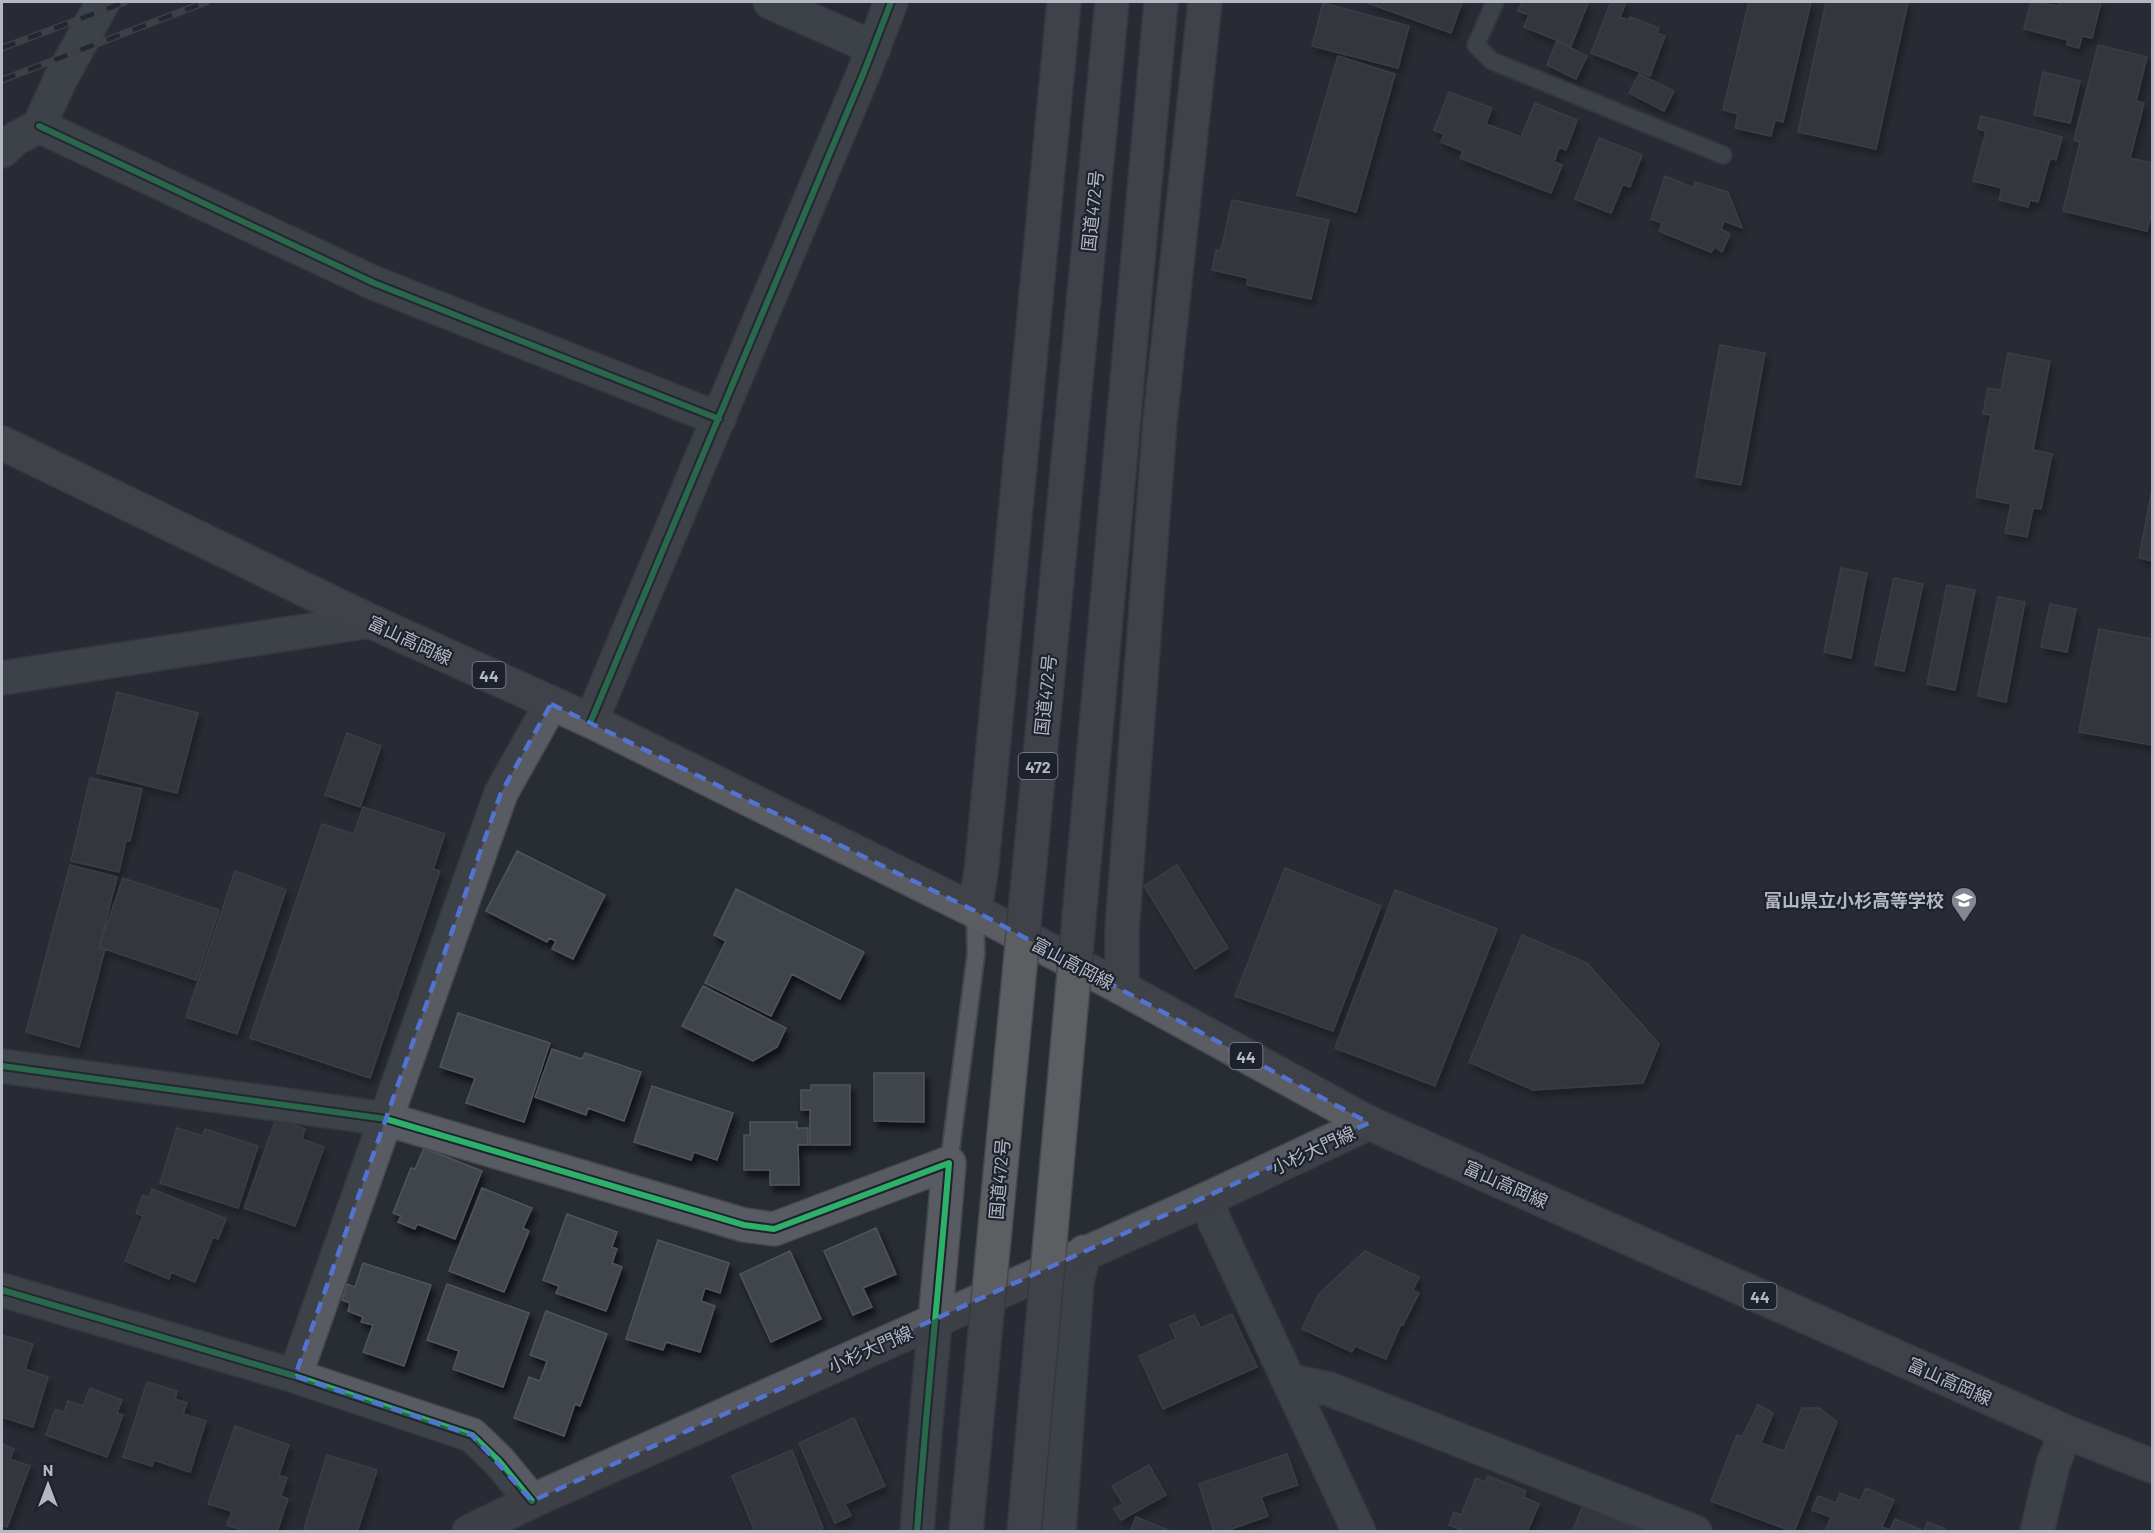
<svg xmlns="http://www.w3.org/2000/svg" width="2154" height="1533" font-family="Barlow,'Noto Sans JP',sans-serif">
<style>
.building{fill:#40444a;stroke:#50545b;stroke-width:1.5;filter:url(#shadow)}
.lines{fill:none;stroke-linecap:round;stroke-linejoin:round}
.service-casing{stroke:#44474d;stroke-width:20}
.minor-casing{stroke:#44474d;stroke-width:36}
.secondary-casing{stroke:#44474d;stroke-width:36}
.primary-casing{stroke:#464950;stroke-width:36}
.trunk-casing{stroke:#45484f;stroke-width:36}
.service{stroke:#585b62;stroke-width:16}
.minor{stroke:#585b62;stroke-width:33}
.secondary{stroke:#575a60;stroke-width:33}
.primary{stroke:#5b5d63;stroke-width:33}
.trunk{stroke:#5c5e62;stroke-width:33}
.rail-casing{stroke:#575a5f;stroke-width:7}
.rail{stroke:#1d222d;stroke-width:4.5;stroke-dasharray:14;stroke-linecap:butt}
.trunk-bridge-casing{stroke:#45484f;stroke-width:36;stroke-linecap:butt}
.trunk-bridge{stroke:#5c5e62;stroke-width:33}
.cycleway-casing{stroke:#1d222d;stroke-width:10}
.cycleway{stroke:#2db169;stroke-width:6}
.marked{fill:none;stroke:#5273d1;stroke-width:4.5;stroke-dasharray:12 8;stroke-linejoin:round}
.labels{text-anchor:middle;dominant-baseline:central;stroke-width:4.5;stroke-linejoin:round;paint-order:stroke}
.shield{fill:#1d222d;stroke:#868b97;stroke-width:1.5}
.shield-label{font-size:16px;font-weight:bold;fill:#b3b8c4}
.street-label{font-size:18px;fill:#b3b8c4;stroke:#1d222d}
.poi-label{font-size:18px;font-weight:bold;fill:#b3b8c4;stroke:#1d222d;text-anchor:end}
</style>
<defs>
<filter id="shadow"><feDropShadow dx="3.5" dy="6" stdDeviation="3" flood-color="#0009"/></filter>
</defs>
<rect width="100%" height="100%" fill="#282c33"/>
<path class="building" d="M1365,2H1462L1451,33Z
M1522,2H1584L1588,3L1571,46L1524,27L1529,15L1518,11Z
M1611,2H1626L1620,17L1629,20L1630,17L1659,28L1657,33L1665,36L1650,76L1591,53Z
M1749,2H1811L1783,122L1775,120L1771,136L1735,128L1738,114L1723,110Z
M1826,2H1908L1876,149L1798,132Z
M2031,2L2059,6L2060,2H2101L2092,38L2082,36L2079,48L2067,45L2068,40L2024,29Z
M1323,3L1409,26L1398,68L1312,46Z
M1557,41L1587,56L1576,79L1547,65Z
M2098,45L2147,57L2136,101L2144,103L2130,158L2152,163V211L2147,231L2063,211L2080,142L2074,140Z
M1338,56L1395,74L1356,212L1297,195Z
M2043,72L2080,81L2070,123L2034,115Z
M1639,74L1674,91L1664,111L1629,93Z
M1449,92L1492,108L1486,124L1521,137L1535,103L1577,120L1566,150L1559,147L1554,162L1562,165L1551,193L1460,158L1463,151L1441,142L1444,134L1434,130Z
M1981,116L2062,137L2056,160L2050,158L2038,202L2030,200L2028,207L1999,200L2002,188L1973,181L1986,131L1978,129Z
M1599,138L1642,155L1630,187L1623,184L1611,213L1575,199Z
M1665,176L1694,188L1695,182L1728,192L1742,228L1724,221L1721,229L1730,234L1722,252L1715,247L1711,252L1659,231L1662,223L1651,219Z
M1232,200L1329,220L1311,299L1247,285L1248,278L1212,270L1216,250L1221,251Z
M1720,345L1765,353L1741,485L1696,477Z
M2008,353L2050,361L2033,450L2052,454L2041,509L2033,508L2027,537L2005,533L2011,504L1976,497L1991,415L1983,414L1988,388L2001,390Z
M2152,490V561L2139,558Z
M1841,568L1867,573L1851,658L1824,652Z
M1894,578L1923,584L1904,671L1875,665Z
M1947,585L1975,590L1955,690L1927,684Z
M1998,597L2025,602L2006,702L1978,696Z
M2050,604L2076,609L2067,652L2041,647Z
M2099,629L2152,639V745L2079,732Z
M117,692L198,713L177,793L97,773Z
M347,733L381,746L360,807L325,795Z
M90,778L142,789L130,841L126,840L119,872L71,861Z
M363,807L445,834L433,869L440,871L370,1078L250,1038L322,824L354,834Z
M517,851L605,895L573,959L552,949L556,941L549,938L547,942L486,911Z
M70,865L117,877L99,948L105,949L79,1047L26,1032Z
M1177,865L1228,948L1195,969L1144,886Z
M1285,868L1381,906L1333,1031L1235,996Z
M235,871L286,890L237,1034L186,1017Z
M123,878L219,910L196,980L99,947Z
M736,889L864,952L840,999L792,974L771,1016L705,983L726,941L714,935Z
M1395,890L1497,929L1435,1086L1335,1048Z
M1522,935L1587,963L1659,1044L1643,1083L1533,1090L1469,1062Z
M703,986L786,1028L777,1047L753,1061L682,1026Z
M458,1013L550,1043L524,1122L466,1103L475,1078L440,1067Z
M552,1049L582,1059L585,1053L641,1072L624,1121L588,1108L586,1115L535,1097Z
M874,1073H924V1122L874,1121Z
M811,1085H850V1145H810V1110H801V1090H811Z
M652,1086L733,1113L717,1160L694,1152L691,1160L634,1142Z
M276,1119L305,1129L302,1139L324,1147L295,1226L244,1208Z
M750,1122H797V1128H808V1145H798L799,1185H770V1170H744V1135H750Z
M177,1128L203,1136L205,1129L258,1146L238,1208L160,1183Z
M424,1148L482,1171L455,1239L417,1224L415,1229L398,1222L401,1216L393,1213L411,1168L415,1169Z
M482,1188L532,1208L523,1228L529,1231L504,1292L449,1271Z
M152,1189L226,1219L218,1239L213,1237L195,1282L171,1272L169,1279L125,1261L143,1216L136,1213L143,1195L149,1198Z
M567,1214L617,1232L612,1247L617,1249L612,1263L622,1267L606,1311L556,1293L559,1286L543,1280Z
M876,1228L896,1274L863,1288L872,1307L853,1315L824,1251Z
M658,1240L729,1263L720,1293L705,1288L701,1301L715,1306L700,1352L666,1342L663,1350L626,1339Z
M790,1251L821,1319L771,1342L740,1274Z
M1365,1251L1419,1277L1413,1290L1419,1293L1403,1325L1401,1324L1386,1359L1355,1346L1352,1352L1302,1329L1319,1294Z
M363,1263L431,1285L404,1366L363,1352L373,1325L361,1322L363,1317L348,1311L350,1303L342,1300L347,1284L355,1287Z
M447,1284L529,1313L503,1387L453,1369L459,1351L427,1340Z
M546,1311L607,1334L580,1406L575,1404L564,1436L514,1418L529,1377L540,1381L547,1361L530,1355Z
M1232,1314L1257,1367L1163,1409L1139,1356L1176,1339L1170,1325L1194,1315L1201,1328Z
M2,1335L33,1344L25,1369L48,1377L33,1427L2,1417Z
M147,1382L177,1391L175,1399L187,1403L183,1414L206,1421L190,1472L154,1460L152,1466L123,1457Z
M90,1388L122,1400L117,1413L123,1415L107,1457L46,1435L55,1410L64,1412L68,1401L83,1406Z
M1758,1405L1773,1413L1761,1443L1784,1451L1802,1408H1819L1837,1422L1794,1532L1711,1501L1737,1435L1742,1437Z
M854,1418L885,1486L845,1504L851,1516L835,1523L799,1443Z
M235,1426L289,1445L279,1475L287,1478L281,1496L288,1499L277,1532H247L227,1525L232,1511L208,1504Z
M2,1444L14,1449L10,1459L30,1466L7,1527L2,1525Z
M792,1450L823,1528L816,1532H755L732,1476Z
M1287,1454L1298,1485L1261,1497L1268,1516L1223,1532H1214L1199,1484Z
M327,1455L377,1470L357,1532H312L304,1529Z
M1149,1465L1166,1495L1121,1520L1114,1509L1123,1504L1112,1486Z
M1488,1476L1526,1491L1524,1497L1539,1504L1527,1532H1466L1449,1525L1454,1512L1461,1515L1476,1478L1485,1482Z
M1866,1488L1894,1500L1882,1527L1890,1530L1895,1519L1924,1531L1928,1522L1945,1529L1944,1532H1825L1831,1517L1812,1510L1818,1496L1836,1503L1840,1493L1860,1501Z
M1583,1506L1643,1532H1572Z
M1136,1517L1172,1532H1130Z"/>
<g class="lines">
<g class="service-casing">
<path id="service" d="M1495,2L1476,45L1492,61L1723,155
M949,1163L976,954L975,911"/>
</g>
<g class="minor-casing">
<path id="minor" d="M770,2L874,48
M39,126L374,283L719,419
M2,151L15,139L39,126L60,80L103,2
M2,678L370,621
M591,721L864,72L891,2
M2,1066L386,1119L744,1225L774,1229L949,1163C939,1286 926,1408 917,1532
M1207,1199L1214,1220L1359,1532
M2,1290L295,1376L472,1435L499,1461L532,1501
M295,1376L501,793L551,704
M1290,1381L1329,1389L1695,1532
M1059,1532L1077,1282L1084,1252
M2037,1532L2053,1464L2066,1432"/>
</g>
<g class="secondary-casing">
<path id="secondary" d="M469,1532L532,1501L1207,1199L1369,1123"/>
</g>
<g class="primary-casing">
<path id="primary" d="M2,443L370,621L591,721L975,911L1122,988L1369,1123L2066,1432L2152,1466"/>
</g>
<g class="trunk-casing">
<path id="trunk" d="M975,911L982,864L1064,2
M1122,988V930L1160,421L1205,2"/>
</g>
<use href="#service" class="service"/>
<use href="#minor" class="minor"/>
<use href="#secondary" class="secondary"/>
<use href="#primary" class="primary"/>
<use href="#trunk" class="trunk"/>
<g class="rail-casing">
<path id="rail" d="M2,48L125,2
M2,80L206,2"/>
</g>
<use href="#rail" class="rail"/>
<g class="trunk-bridge-casing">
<path id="trunk-bridge" d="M966,1532L1112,2
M1024,1532L1161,2"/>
</g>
<use href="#trunk-bridge" class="trunk-bridge"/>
<g class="cycleway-casing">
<path id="cycleway" d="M39,126L374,283L719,419
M591,721L864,72L891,2
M2,1066L386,1119L744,1225L774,1229L949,1163C939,1286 926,1408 917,1532
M2,1290L295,1376L472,1435L499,1461L532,1501"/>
</g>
<use href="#cycleway" class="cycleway"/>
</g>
<path d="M0 0H2154V1533H0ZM551,704L975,911L1369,1123L532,1501L472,1435L295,1376L501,793Z" fill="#282c33" fill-opacity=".55" fill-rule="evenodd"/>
<path class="marked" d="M551,704L975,911L1369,1123L532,1501L472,1435L295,1376L501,793Z"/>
<defs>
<g id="school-pin" transform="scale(1.35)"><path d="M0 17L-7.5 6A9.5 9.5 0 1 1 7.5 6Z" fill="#828791" stroke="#1d222d"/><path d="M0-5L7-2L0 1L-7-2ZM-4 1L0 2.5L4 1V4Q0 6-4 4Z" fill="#fff"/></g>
</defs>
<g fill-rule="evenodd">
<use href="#school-pin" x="1964" y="900"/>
</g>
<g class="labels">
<g class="shield">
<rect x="472.5" y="662" width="33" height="26" rx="4.5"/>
<rect x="1018.5" y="753" width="39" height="26" rx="4.5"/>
<rect x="1229.5" y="1043" width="33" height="26" rx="4.5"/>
<rect x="1743.5" y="1283" width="33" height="26" rx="4.5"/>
</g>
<g class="shield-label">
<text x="489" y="675">44</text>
<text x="1038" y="766">472</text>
<text x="1246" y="1056">44</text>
<text x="1760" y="1296">44</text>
</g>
<g class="street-label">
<text transform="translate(1092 211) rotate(-84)">国道472号</text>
<text transform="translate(410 640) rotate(25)">富山高岡線</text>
<text transform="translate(1045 695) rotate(-84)">国道472号</text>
<text transform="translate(1073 963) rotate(28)">富山高岡線</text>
<text transform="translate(1313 1150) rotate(-25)">小杉大門線</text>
<text transform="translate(999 1179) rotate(-85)">国道472号</text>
<text transform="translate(1506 1184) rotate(24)">富山高岡線</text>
<text transform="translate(870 1349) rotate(-24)">小杉大門線</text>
<text transform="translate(1950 1381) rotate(24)">富山高岡線</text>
</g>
<g class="poi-label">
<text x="1944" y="900">富山県立小杉高等学校</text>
</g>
</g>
<rect width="2154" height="1533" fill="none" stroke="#b3b8c4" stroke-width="6"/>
<g transform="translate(48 1485)" stroke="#1d222d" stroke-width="4.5" paint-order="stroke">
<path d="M0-4.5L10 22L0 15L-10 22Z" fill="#b3b8c4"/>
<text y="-9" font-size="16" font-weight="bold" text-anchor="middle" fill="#b3b8c4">N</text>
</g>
</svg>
